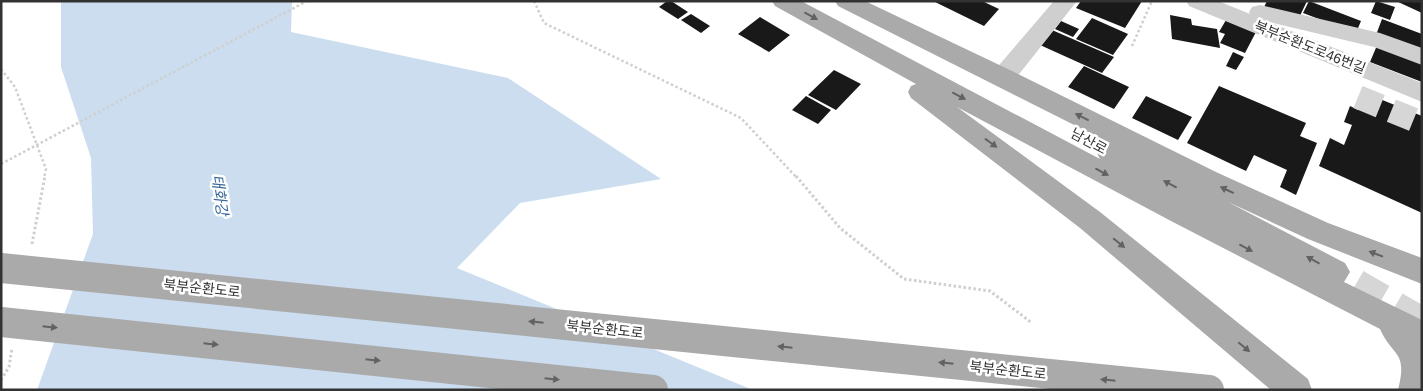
<svg xmlns="http://www.w3.org/2000/svg" width="1423" height="391" font-family="Helvetica,'Noto Sans KR',sans-serif">
<style>
.water{fill:#cbddef}
.building{fill:#191919}
.lines{fill:none;stroke-linecap:round;stroke-linejoin:round}
.minor-tunnel{stroke:#d6d6d6;stroke-width:24;stroke-dasharray:24 12;stroke-linecap:butt}
.major-tunnel{stroke:#d6d6d6;stroke-width:30;stroke-dasharray:30 15;stroke-linecap:butt}
.path-far1{stroke:#cfcfcf;stroke-width:2.5;stroke-dasharray:2.5 2.5;stroke-linecap:butt}
.path{stroke:#cfcfcf;stroke-width:3;stroke-dasharray:2.5 2.5;stroke-linecap:butt}
.minor{fill:#cfcfcf;fill-rule:evenodd}
.major{fill:#aaa;fill-rule:evenodd}
.path-bridge{stroke:#cfcfcf;stroke-width:2.5;stroke-dasharray:2.5 2.5;stroke-linecap:butt}
.major-bridge{stroke:#aaa;stroke-width:30}
.oneway{fill:#626262}
.labels{text-anchor:middle;dominant-baseline:central;stroke-width:5;stroke-linejoin:round;paint-order:stroke}
.street-label{font-size:14px;fill:#323232;stroke:#fff}
.water-label{font-size:15px;font-style:italic;fill:#39699b;stroke:#fff}
</style>
<rect width="100%" height="100%" fill="#fff"/>
<path class="water" d="M61,1H292L291,32L508,78L661,179L520,203L457,268L753,390H37L93,234L91,158L61,67Z"/>
<path class="building" d="M667,1H671L688,12L678,19L659,7Z
M933,1H982L999,9L984,26Z
M1081,1H1142L1125,28L1076,8Z
M1267,1H1307L1298,20L1264,7Z
M1309,1L1361,21L1356,33L1303,13Z
M1376,1L1395,7L1390,20L1371,13Z
M1396,1H1422V13Z
M691,14L710,26L701,33L681,20Z
M1170,15L1191,19L1192,25L1217,29L1220,48L1172,39Z
M760,17L790,35L769,52L738,34Z
M1092,18L1128,34L1113,55L1076,39Z
M1382,19L1422,34V53L1376,35Z
M1226,20L1256,32L1245,53L1220,43L1225,34L1219,32Z
M1061,21L1079,29L1073,37L1055,29Z
M1052,30L1114,57L1102,73L1040,45Z
M1378,43L1422,61V82L1370,62Z
M1233,52L1244,57L1236,70L1226,66Z
M1084,66L1129,87L1114,109L1068,87Z
M834,70L861,84L836,110L808,95Z
M1219,86L1306,123L1300,136L1317,143L1296,195L1280,187L1287,170L1254,155L1246,171L1187,143Z
M1365,93L1422,116V213L1319,166L1330,138L1344,145L1352,125L1344,122L1350,106L1358,110Z
M806,96L831,110L818,124L792,110Z
M1146,96L1192,117L1178,140L1132,118Z"/>
<g class="lines">
<path class="minor-tunnel" d="M1358,97L1422,123"/>
<path class="major-tunnel" d="M1356,284L1422,322"/>
<path class="path-far1" d="M534,1L544,23L741,118L797,178
M1132,46L1152,1
M1,69L15,87L46,169L44,178"/>
<path class="path" d="M796,176L840,228L904,279L990,291L1032,323
M32,244L45,176
M1,380L9,367L12,348"/>
<path class="minor" d="M1054,1H1077L1012,83L1003,86L994,83L991,77L994,71Z
M1186,1H1218L1250,14L1249,12L1252,7L1260,5L1380,33L1422,48V65L1374,47L1269,22L1422,83V102L1189,6Z"/>
<path class="major" d="M772,1H801L1100,159L1097,153L1101,146L1110,143L838,6L835,1H865L1012,71L1216,172L1328,223L1422,258V284L1308,239L1228,202L1345,263L1350,272L1344,282L1422,320V390H1398C1408,350 1393,358 1380,329L1171,221L957,107L1100,212L1308,379L1312,390H1271L1080,228L911,98L908,92L911,86L916,84L775,6Z"/>
<path class="path-bridge" d="M1,164L307,1"/>
<path class="major-bridge" d="M1,268L1209,390
M1,322L653,390"/>
</g>
<defs><path id="oneway-solid" d="M-6-.8H1V-3.2L6.5 0L1 3.2V.8H-6Z" transform="scale(1.25)"/></defs>
<g class="oneway">
<use href="#oneway-solid" transform="translate(811 16) rotate(29)"/>
<use href="#oneway-solid" transform="translate(959 96) rotate(28)"/>
<use href="#oneway-solid" transform="translate(1082 117) rotate(-153)"/>
<use href="#oneway-solid" transform="translate(991 143) rotate(36)"/>
<use href="#oneway-solid" transform="translate(1102 172) rotate(28)"/>
<use href="#oneway-solid" transform="translate(1170 184) rotate(-152)"/>
<use href="#oneway-solid" transform="translate(1227 190) rotate(-155)"/>
<use href="#oneway-solid" transform="translate(1119 243) rotate(39)"/>
<use href="#oneway-solid" transform="translate(1246 248) rotate(28)"/>
<use href="#oneway-solid" transform="translate(1376 254) rotate(-159)"/>
<use href="#oneway-solid" transform="translate(1313 260) rotate(-151)"/>
<use href="#oneway-solid" transform="translate(536 322) rotate(-174)"/>
<use href="#oneway-solid" transform="translate(50 327) rotate(6)"/>
<use href="#oneway-solid" transform="translate(211 344) rotate(6)"/>
<use href="#oneway-solid" transform="translate(785 347) rotate(-174)"/>
<use href="#oneway-solid" transform="translate(1244 347) rotate(40)"/>
<use href="#oneway-solid" transform="translate(373 360) rotate(6)"/>
<use href="#oneway-solid" transform="translate(946 363) rotate(-174)"/>
<use href="#oneway-solid" transform="translate(552 379) rotate(6)"/>
<use href="#oneway-solid" transform="translate(1108 380) rotate(-174)"/>
</g>
<g class="labels">
<g class="street-label">
<text transform="translate(1310 47) rotate(22)">북부순환도로46번길</text>
<text transform="translate(1089 141) rotate(28)">남산로</text>
<text transform="translate(202 288) rotate(6)">북부순환도로</text>
<text transform="translate(605 329) rotate(6)">북부순환도로</text>
<text transform="translate(1008 370) rotate(6)">북부순환도로</text>
</g>
<g class="water-label">
<text transform="translate(220 195) rotate(82)">태화강</text>
</g>
</g>
<rect width="1423" height="391" fill="none" stroke="#323232" stroke-width="5"/>
</svg>
